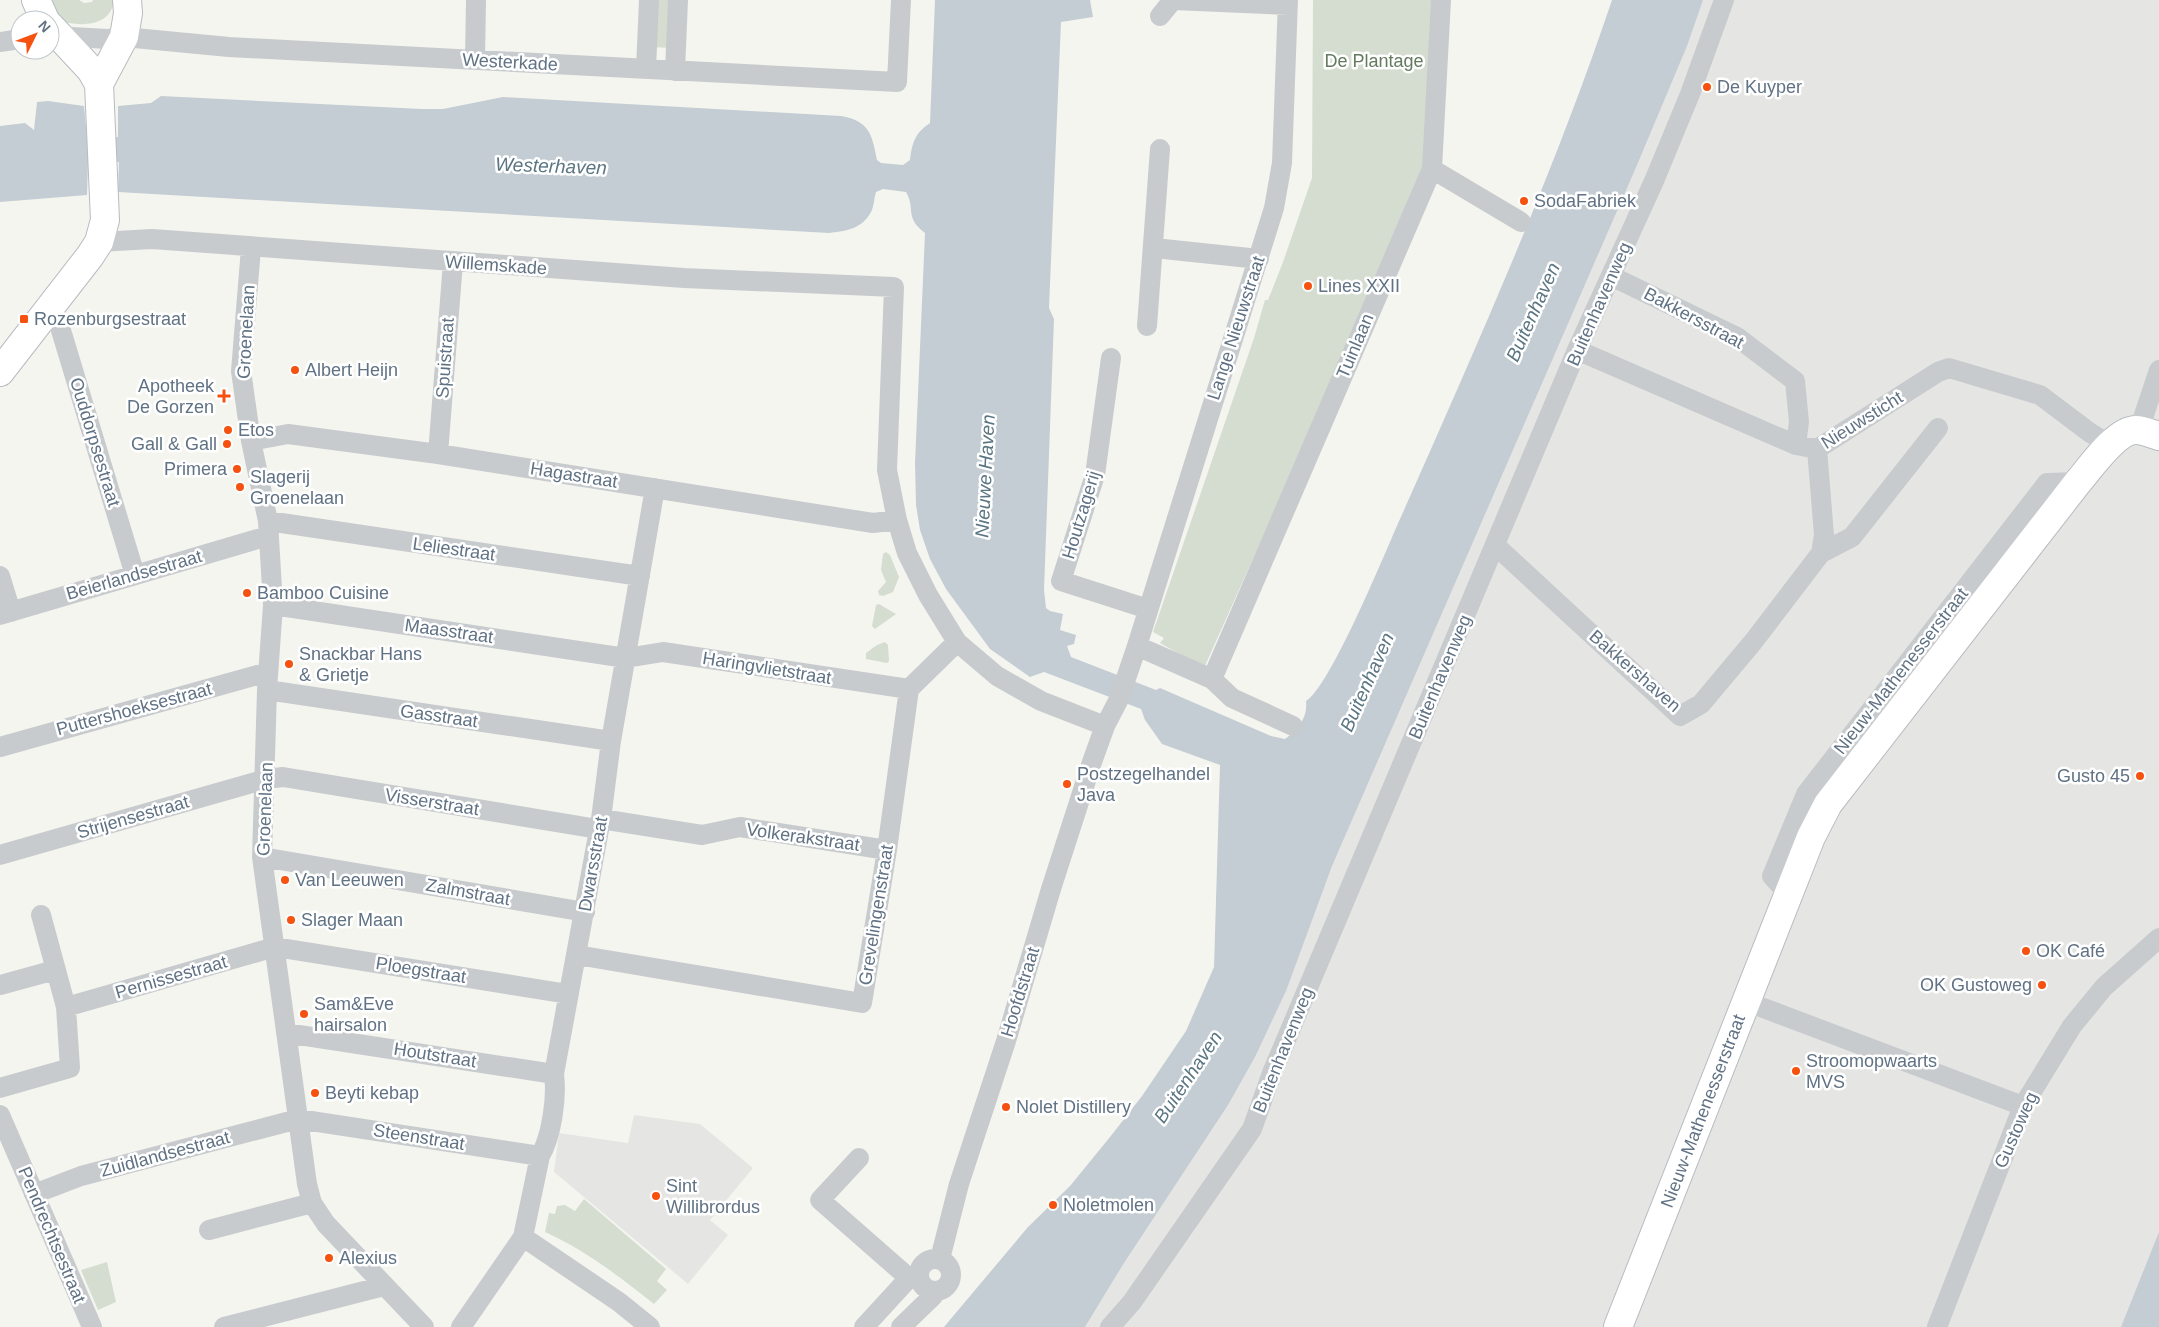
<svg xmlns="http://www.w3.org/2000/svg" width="2159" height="1327" font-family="Arial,sans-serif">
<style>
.built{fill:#e5e6e3}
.green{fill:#d4ddd0}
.water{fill:#c4cdd3}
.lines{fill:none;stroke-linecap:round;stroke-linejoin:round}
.secondary-casing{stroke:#b7bcc1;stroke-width:30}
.street{stroke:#c8cbce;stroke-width:20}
.secondary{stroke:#fff;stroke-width:28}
.poi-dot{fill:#f5510f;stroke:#fff;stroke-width:2}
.labels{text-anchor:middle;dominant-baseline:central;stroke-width:5;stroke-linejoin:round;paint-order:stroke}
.park-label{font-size:18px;fill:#647b60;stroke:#fff}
.street-label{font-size:18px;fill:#607284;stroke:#fff}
.poi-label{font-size:18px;fill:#607284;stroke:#fff;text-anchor:start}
.water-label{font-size:19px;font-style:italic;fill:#5b7682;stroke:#fff}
</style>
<rect width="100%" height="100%" fill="#f5f5f0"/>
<path class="built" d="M1651,0H2159V1327H1021L1221,1042Z
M634,1115L700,1124L753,1168L710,1220L728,1235L688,1284L554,1172L559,1133L628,1143Z"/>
<path class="green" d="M47,0H79L84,3L92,2L93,0H114C111,28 78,27 57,20Z
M654,0H673L671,48L652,47Z
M1313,0H1436L1430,164L1204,668L1160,643L1164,638L1153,632L1254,338L1265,300H1268L1283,262L1312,178Z
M886,552L890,555L899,577L893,592L883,596L879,595L878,591L886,582L881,570L883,554Z
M879,604L896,614L875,629L872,626L876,605Z
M885,642L888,645L889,661L887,663L866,659V653L877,645Z
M584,1199L666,1269L657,1281L667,1290L654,1304C620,1277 585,1250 545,1232L549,1213L555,1214L557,1206L565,1205L575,1211Z
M107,1262L116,1302L98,1310L81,1270Z"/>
<path class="water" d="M935,0H1090L1093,17L1061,22L1049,308L1054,319L1044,590L1046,608L1050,611L1063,614L1060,630L1076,635L1074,644L1067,646L1071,657L1156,690L1160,688L1271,736L1285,739C1299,729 1308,717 1306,701C1329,688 1383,558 1396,528C1473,354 1551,181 1612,0H1703L1687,46L1637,165L1332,866L1286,991L1255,1057L1228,1105L1122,1266L1085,1327H944L1028,1227L1070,1186L1110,1137L1142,1096L1186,1031L1214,967L1220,765L1162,744L1145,720L1141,709L1044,672L1030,677L990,649L946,589L930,559L920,530L916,505L915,463L925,233C904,217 916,209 906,192L883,189L876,192C874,198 874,207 871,212C862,229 846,231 829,233L118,192L119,162H88L87,195L0,202V126L25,123L34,130L37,102L48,101L84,106L87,138L118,137V106L151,103L161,96L422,109H443L503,97L841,116C870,121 872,135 877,160L881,163L903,165L910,160C912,143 915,133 930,123Z
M2159,1232V1327H2121Z"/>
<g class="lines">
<g class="secondary-casing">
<path id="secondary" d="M36,0L45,20
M50,26L91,70L99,84
M0,372L90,256L99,242L105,220L99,84L124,37L128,13L127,0
M1618,1327L1811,837L1828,804L2078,482C2091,467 2116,430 2136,430C2143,430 2152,434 2159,436"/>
</g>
<path class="street" d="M1160,16L1173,0L1288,5
M52,36L108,39L124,37L229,47L897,82L901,0
M0,42L20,39
M475,60L476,0
M646,69L649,0
M675,71L678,0
M1432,169L1521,222
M99,242L152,239L684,278L894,287L887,470L897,520L907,553L928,595L957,642L997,676L1041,701L1105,726
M251,248L241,371L251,441L268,521L273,605L267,690L262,857L307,1184L312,1203L326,1224L424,1327
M1154,248L1259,259
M1611,276L1737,337L1795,381L1799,422L1796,445
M47,312L60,327L135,575
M1147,326L1160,149
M1577,350L1796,445L1817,449L1938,372L1949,368L2040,395L2089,432L2110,445
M1111,358L1095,475L1061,581L1148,609
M2139,430L2159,370
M251,441L288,434L438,454L873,523L897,520
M1817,449L1824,535L1821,553
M438,454L453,262
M268,521L640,576
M1496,546L1680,716L1701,704L1753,642L1821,553L1852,537L1938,428
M0,576L11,612
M273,605L626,658L663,652L909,689
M0,615L268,536
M1137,646L1212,679L1232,698L1293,726
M1212,679L1432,169L1441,0
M909,689L957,642
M267,690L611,741
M0,747L268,672
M601,819L702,835L740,827L887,850
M0,855L266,779L283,777L598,829
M262,857L585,912
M1789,895L1772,876L1806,794L2047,483L2078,482
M577,955L862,1003L887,850L909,689
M0,985L55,970
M1745,1001L2023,1106
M66,1007L275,947L568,994
M286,1033L554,1074
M0,1088L70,1068L66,1007L41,915
M0,1115L92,1327
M859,1158L820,1200L909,1278
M34,1194L81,1176L298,1119L540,1156
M209,1230L312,1203
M523,1237L619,1302L650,1327
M919 1275a16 16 0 1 1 32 0a16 16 0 1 1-32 0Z
M940,1259L959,1184L1006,1041L1051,889L1092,762L1105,726L1119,699L1137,646L1274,208L1282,163L1288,0
M224,1327L384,1286
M461,1327L523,1237L540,1156C552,1136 557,1096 554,1074L601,819L611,741L655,488
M864,1327L909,1278L919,1277
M901,1327L933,1296L934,1292
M1110,1327L1132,1302L1252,1129L1272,1073L1577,350L1654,181L1690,94L1724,0
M1937,1327L2023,1106L2072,1026L2104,987L2159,938"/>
<use href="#secondary" class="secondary"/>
</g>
<g class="poi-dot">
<circle cx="1707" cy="87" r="5"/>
<circle cx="1524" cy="201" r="5"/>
<circle cx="1308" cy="286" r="5"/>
<rect x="19" y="314" width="10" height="10" rx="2.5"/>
<circle cx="295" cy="370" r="5"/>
<path d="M221.5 388.5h5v5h5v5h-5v5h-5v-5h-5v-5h5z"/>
<circle cx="228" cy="430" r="5"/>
<circle cx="227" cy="444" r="5"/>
<circle cx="237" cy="469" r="5"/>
<circle cx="240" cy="487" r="5"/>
<circle cx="247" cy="593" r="5"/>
<circle cx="289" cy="664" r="5"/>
<circle cx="2140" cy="776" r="5"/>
<circle cx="1067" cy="784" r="5"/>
<circle cx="285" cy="880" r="5"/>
<circle cx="291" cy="920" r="5"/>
<circle cx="2026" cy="951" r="5"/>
<circle cx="2042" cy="985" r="5"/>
<circle cx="304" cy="1014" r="5"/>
<circle cx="1796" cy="1071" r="5"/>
<circle cx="315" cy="1093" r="5"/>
<circle cx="1006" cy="1107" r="5"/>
<circle cx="656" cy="1196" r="5"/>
<circle cx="1053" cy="1205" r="5"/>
<circle cx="329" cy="1258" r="5"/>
</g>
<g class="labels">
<g class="park-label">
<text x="1374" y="61">De Plantage</text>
</g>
<g class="street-label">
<text transform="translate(510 62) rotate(3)">Westerkade</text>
<text transform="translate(496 265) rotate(4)">Willemskade</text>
<text transform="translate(1599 304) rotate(-66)">Buitenhavenweg</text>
<text transform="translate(1694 318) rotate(28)">Bakkersstraat</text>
<text transform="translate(1236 328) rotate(-72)">Lange Nieuwstraat</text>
<text transform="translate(246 332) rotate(-87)">Groenelaan</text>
<text transform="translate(1355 346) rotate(-67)">Tuinlaan</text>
<text transform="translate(445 358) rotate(-86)">Spuistraat</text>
<text transform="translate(1862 420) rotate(-32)">Nieuwsticht</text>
<text transform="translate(95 442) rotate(73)">Ouddorpsestraat</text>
<text transform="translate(574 475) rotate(9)">Hagastraat</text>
<text transform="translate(1081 515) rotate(-73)">Houtzagerij</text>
<text transform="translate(454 549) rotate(8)">Leliestraat</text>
<text transform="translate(134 575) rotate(-16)">Beierlandsestraat</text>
<text transform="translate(449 631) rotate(8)">Maasstraat</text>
<text transform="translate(767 668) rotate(9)">Haringvlietstraat</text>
<text transform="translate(1635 671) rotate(41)">Bakkershaven</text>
<text transform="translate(1901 671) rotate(-52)">Nieuw-Mathenesserstraat</text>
<text transform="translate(1440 677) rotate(-67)">Buitenhavenweg</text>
<text transform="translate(134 709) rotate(-15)">Puttershoeksestraat</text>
<text transform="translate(439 716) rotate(8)">Gasstraat</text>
<text transform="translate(432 802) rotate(9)">Visserstraat</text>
<text transform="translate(265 809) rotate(-88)">Groenelaan</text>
<text transform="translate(133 817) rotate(-16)">Strijensestraat</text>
<text transform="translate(803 837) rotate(8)">Volkerakstraat</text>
<text transform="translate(593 864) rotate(-80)">Dwarsstraat</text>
<text transform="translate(468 892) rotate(10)">Zalmstraat</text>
<text transform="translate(876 915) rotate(-81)">Grevelingenstraat</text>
<text transform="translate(421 970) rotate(9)">Ploegstraat</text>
<text transform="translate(171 977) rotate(-16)">Pernissestraat</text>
<text transform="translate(1020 992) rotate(-73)">Hoofdstraat</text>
<text transform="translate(1283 1050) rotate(-68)">Buitenhavenweg</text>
<text transform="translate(435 1055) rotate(9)">Houtstraat</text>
<text transform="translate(1703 1111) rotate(-69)">Nieuw-Mathenesserstraat</text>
<text transform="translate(2016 1130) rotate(-66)">Gustoweg</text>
<text transform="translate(419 1137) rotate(9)">Steenstraat</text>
<text transform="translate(165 1154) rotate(-15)">Zuidlandsestraat</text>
<text transform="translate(52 1235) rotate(67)">Pendrechtsestraat</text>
</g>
<g class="poi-label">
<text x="1717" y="87">De Kuyper</text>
<text x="1534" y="201">SodaFabriek</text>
<text x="1318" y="286">Lines XXII</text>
<text x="34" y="319">Rozenburgsestraat</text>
<text x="305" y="370">Albert Heijn</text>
<text x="214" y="386" text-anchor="end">Apotheek<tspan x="214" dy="21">De Gorzen</tspan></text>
<text x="238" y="430">Etos</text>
<text x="217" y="444" text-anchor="end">Gall &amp; Gall</text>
<text x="227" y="469" text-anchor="end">Primera</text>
<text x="250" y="477">Slagerij<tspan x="250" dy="21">Groenelaan</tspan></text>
<text x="257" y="593">Bamboo Cuisine</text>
<text x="299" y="654">Snackbar Hans<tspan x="299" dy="21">&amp; Grietje</tspan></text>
<text x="1077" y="774">Postzegelhandel<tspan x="1077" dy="21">Java</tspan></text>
<text x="2130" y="776" text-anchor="end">Gusto 45</text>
<text x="295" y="880">Van Leeuwen</text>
<text x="301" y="920">Slager Maan</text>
<text x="2036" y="951">OK Café</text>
<text x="2032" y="985" text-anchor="end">OK Gustoweg</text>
<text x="314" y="1004">Sam&amp;Eve<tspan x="314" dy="21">hairsalon</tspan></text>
<text x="1806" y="1061">Stroomopwaarts<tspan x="1806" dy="21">MVS</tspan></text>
<text x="325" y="1093">Beyti kebap</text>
<text x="1016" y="1107">Nolet Distillery</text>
<text x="666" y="1186">Sint<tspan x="666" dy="21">Willibrordus</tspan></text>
<text x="1063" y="1205">Noletmolen</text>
<text x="339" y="1258">Alexius</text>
</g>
<g class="water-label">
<text transform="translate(551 166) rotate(2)">Westerhaven</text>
<text transform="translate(1533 312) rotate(-66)">Buitenhaven</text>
<text transform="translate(985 476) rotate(-87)">Nieuwe Haven</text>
<text transform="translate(1367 682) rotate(-66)">Buitenhaven</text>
<text transform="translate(1188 1077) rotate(-56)">Buitenhaven</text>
</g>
</g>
<g transform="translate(35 35) rotate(48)"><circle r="24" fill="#ffffff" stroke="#bfc7ce"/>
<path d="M0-4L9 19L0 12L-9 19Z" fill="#f5510f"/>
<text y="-8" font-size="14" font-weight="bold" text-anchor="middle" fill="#607284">N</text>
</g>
</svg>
